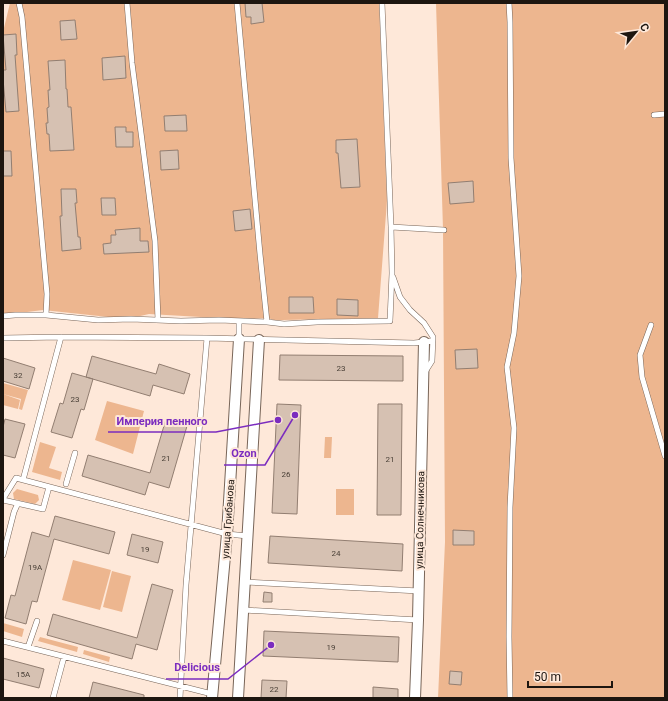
<svg xmlns="http://www.w3.org/2000/svg" width="668" height="701" font-family="Roboto,sans-serif">
<style>
.green{fill:#edb68f}
.building{fill:#d6c1b2;stroke:#927e71}
.lines{fill:none;stroke-linecap:round;stroke-linejoin:round}
.lane-casing{stroke:#786558;stroke-width:6}
.street-casing{stroke:#786558;stroke-width:12}
.lane{stroke:#fff;stroke-width:5}
.street{stroke:#fff;stroke-width:10}
.labels{text-anchor:middle;dominant-baseline:central;stroke-width:4;stroke-linejoin:round;paint-order:stroke}
.number-label{font-size:8px;fill:#4b4138}
.street-label{font-size:10px;fill:#1d1610;stroke:#fee8d9}
.leader{fill:none;stroke:#7b2cbf;stroke-width:1.5}
.callout-dot{fill:#7b2cbf;stroke:#fee8d9;stroke-width:1.5}
.callout-label{font-size:11px;text-anchor:middle;font-weight:bold;fill:#7b2cbf;stroke:#fee8d9;stroke-width:4;stroke-linejoin:round;paint-order:stroke}
</style>
<rect width="100%" height="100%" fill="#fee8d9"/>
<path class="green" d="M10,3H379L387,201L378,318L283,320H274L268,318L236,319L149,314L127,319L43,310L3,315V32Z
M436,3H665V698H438L445,542L443,229Z
M3,383L28,390L22,410L19,409L21,399L3,394Z
M3,394L20,400L18,409L3,405Z
M107,401L144,411L133,454L95,440Z
M325,437H332L331,458H324Z
M40,442L56,447L49,468L62,472L60,480L32,472Z
M17,489L38,495L39,500L35,504L14,499L13,493Z
M336,489H354V515H336Z
M73,560L111,570L100,610L62,600Z
M112,571L131,576L122,612L103,607Z
M3,623L24,629L22,637L3,631Z
M40,637L78,647L77,652L38,641Z
M84,650L110,657L109,662L83,654Z"/>
<path class="building" d="M245,3H262L264,22L251,24V17H246Z
M75,20L77,39L61,40L60,21Z
M16,34L17,55H15L19,111L6,112L3,79V70H6L3,35Z
M125,56L126,78L103,80L102,58Z
M65,60L66,89H67L68,107H71L74,150L50,151L49,134H47L46,123H48L47,108L49,107L48,90H50L48,61Z
M186,115L187,131H165L164,116Z
M115,127H126V132H133V147H116Z
M357,139L360,187L341,188L338,153H336V140Z
M178,150L179,169L161,170L160,151Z
M3,151H11L12,176H3Z
M473,181L474,202L450,204L448,183Z
M61,189H76L77,203H75L78,237H80L81,249L62,251L60,216H62Z
M101,198H115L116,215H102Z
M250,209L252,229L235,231L233,211Z
M140,228V241H148L149,252L104,254L103,244L111,243V235H116L115,230Z
M289,297H313L314,313H289Z
M337,299L358,300V316L337,315Z
M477,349L478,368L456,369L455,350Z
M280,355L403,356V381L279,380Z
M92,356L156,374L159,364L190,374L184,394L153,385L150,396L86,377Z
M3,358L35,368L29,389L3,381Z
M72,373L93,379L84,410L81,409L72,438L51,432L60,403L63,404Z
M277,404L301,405L297,514L272,513Z
M378,404H402L401,515H377Z
M5,419L25,424L15,458L3,455V427Z
M166,419L187,426L169,488L149,482L145,495L82,476L88,455L150,473Z
M55,516L115,532L109,554L54,539L37,602L32,601L26,624L5,618L11,595L15,596L32,532L49,537Z
M453,530L474,531V545H453Z
M132,534L163,542L158,563L127,555Z
M270,536L403,544L402,571L268,563Z
M152,584L173,590L157,650L136,644L132,659L47,635L53,614L137,638Z
M264,592L272,593V602H263Z
M264,631L399,637L398,662L263,656Z
M3,658L44,669L39,688L3,679Z
M450,671L462,672L461,685L449,684Z
M262,680L287,681L286,698H261Z
M93,682L144,695V698H89Z
M373,687L398,689V698H373Z"/>
<g class="lines">
<g class="lane-casing">
<path id="lane" d="M19,3L22,17L47,294L46,315
M127,3L132,63L155,241L158,320
M237,3L260,254L267,322L284,324L317,322L390,321L392,273L391,227L382,3
M509,3L510,22L511,158L519,276L514,333L507,367L514,428L510,507L509,637L510,698
M654,115L665,114
M391,227L444,230
M393,277L400,297L410,310L424,323L433,337L432,361L425,372
M3,316L15,315H46L98,320L131,319L181,321L219,320L267,322
M239,321V339
M651,325L640,355L642,377L665,456
M3,338L61,337L207,338
M23,480L61,337
M66,484L75,453
M3,499L16,478L227,534L248,536
M3,500L43,509L49,487
M3,555L14,512L18,503
M245,582L419,591
M244,610L418,620
M3,641L212,694
M28,647L37,621
M53,698L64,657
M180,698L186,585L207,338L414,343L433,341"/>
</g>
<g class="street-casing">
<path id="street" d="M212,698L227,534L239,339
M238,698L259,340
M415,698L418,620L424,342"/>
</g>
<use href="#lane" class="lane"/>
<use href="#street" class="street"/>
</g>
<g class="labels">
<g class="number-label">
<text x="341" y="368">23</text>
<text x="18" y="375">32</text>
<text x="75" y="399">23</text>
<text x="166" y="458">21</text>
<text x="390" y="459">21</text>
<text x="286" y="474">26</text>
<text x="145" y="549">19</text>
<text x="336" y="553">24</text>
<text x="35" y="567">19А</text>
<text x="331" y="647">19</text>
<text x="23" y="674">15А</text>
<text x="274" y="689">22</text>
</g>
<g class="street-label">
<text transform="translate(228 519) rotate(-86)">улица Грибанова</text>
<text transform="translate(420 520) rotate(-89)">улица Солнечникова</text>
</g>
</g>
<path class="leader" d="M278 420L216 432H108M295 415L265 465H224M271 645L228 679H166"/>
<g class="callout-dot">
<circle cx="278" cy="420" r="4"/>
<circle cx="295" cy="415" r="4"/>
<circle cx="271" cy="645" r="4"/>
</g>
<g class="callout-label">
<text x="162" y="425">Империя пенного</text>
<text x="244" y="457">Ozon</text>
<text x="197" y="671">Delicious</text>
</g>
<rect width="668" height="701" fill="none" stroke="#1d1610" stroke-width="8"/>
<g transform="translate(636 32) rotate(61)" stroke="#fee8d9" stroke-width="3" paint-order="stroke">
<path d="M0-3L7 15L0 10L-7 15Z" fill="#1d1610"/>
<text y="-6" font-size="11" font-weight="bold" text-anchor="middle" fill="#1d1610">С</text>
</g>
<path d="M528 681v6h84v-6" fill="none" stroke="#1d1610" stroke-width="2"/>
<text x="534" y="681" font-size="12" fill="#1d1610" stroke="#fee8d9" stroke-width="3" paint-order="stroke">50 m</text>
</svg>
